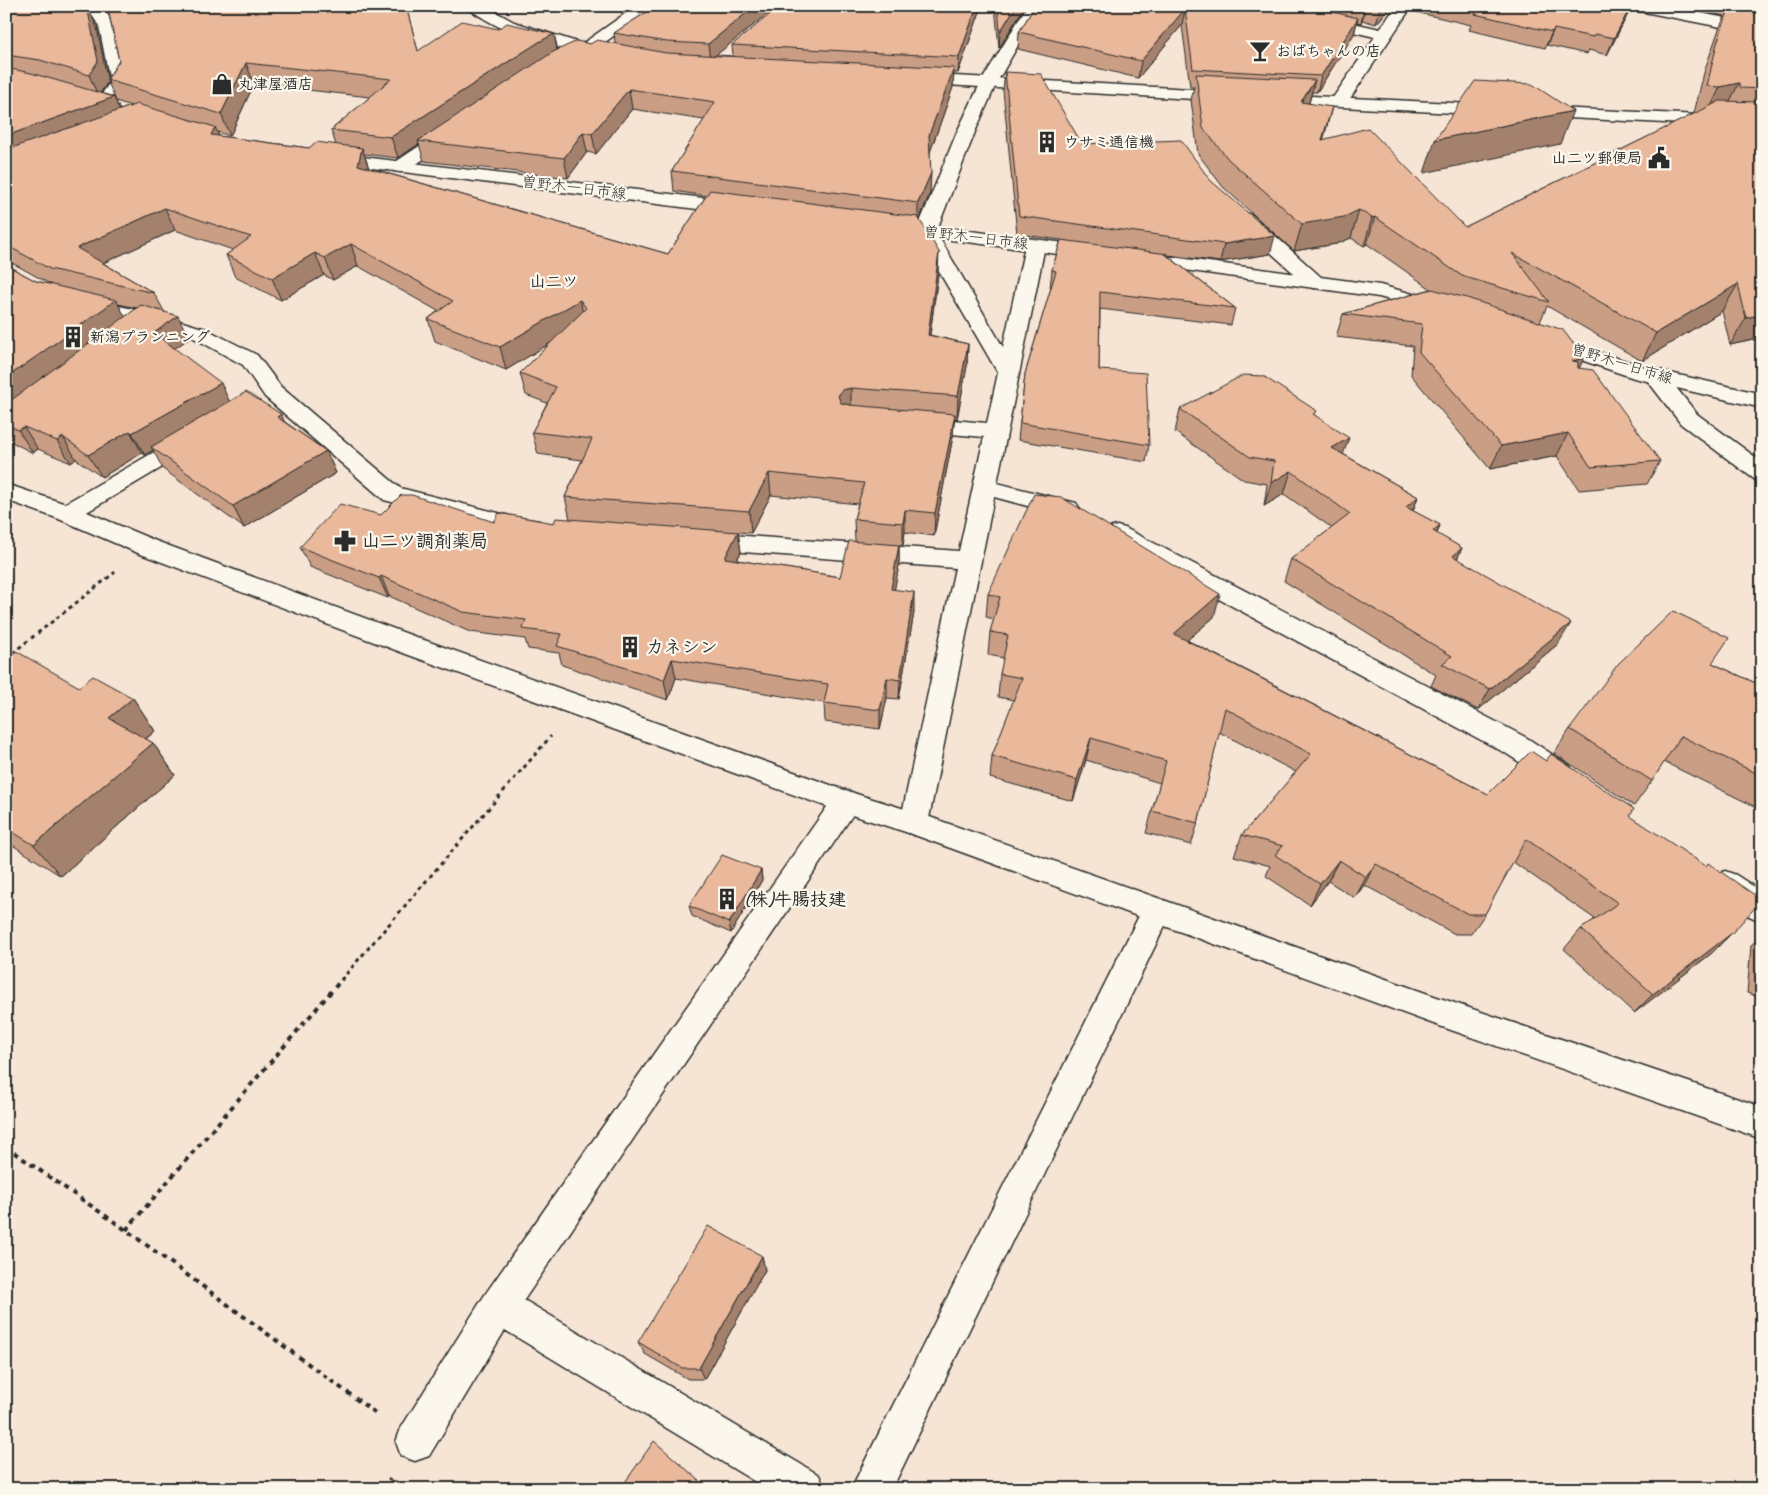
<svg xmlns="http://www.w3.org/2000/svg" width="1768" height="1495" font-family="Caveat,'Klee One',sans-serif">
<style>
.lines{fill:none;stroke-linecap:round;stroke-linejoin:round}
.minor-casing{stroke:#2b2b2b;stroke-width:3}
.tertiary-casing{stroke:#2b2b2b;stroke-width:3}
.secondary-casing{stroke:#2b2b2b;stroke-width:3}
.path-far2{stroke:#2b2b2b;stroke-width:2.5;stroke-dasharray:3 3;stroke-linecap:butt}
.path-far1{stroke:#2b2b2b;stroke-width:3;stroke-dasharray:4 4;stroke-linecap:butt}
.path{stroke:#2b2b2b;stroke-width:4;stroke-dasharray:5 5;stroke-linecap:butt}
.minor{fill:#fbf7ec;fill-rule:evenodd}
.tertiary{fill:#fbf7ec;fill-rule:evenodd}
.secondary{fill:#fbf7ec;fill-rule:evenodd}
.wall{fill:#c99e85;stroke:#2b2b2b;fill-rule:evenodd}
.shaded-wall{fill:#a4816c;stroke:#2b2b2b}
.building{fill:#eab89b;stroke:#2b2b2b}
.labels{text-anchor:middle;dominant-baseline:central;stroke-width:4.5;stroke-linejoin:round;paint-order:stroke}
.far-poi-label{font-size:15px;font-weight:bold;fill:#2b2b2b;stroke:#fbf7ec;text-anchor:start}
.far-street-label{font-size:15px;fill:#2b2b2b;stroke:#fbf7ec}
.far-quarter-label{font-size:16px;font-weight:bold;fill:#2b2b2b;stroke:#fbf7ec}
.poi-label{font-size:18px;font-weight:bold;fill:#2b2b2b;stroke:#fbf7ec;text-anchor:start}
</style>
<rect width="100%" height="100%" fill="#f6e4d4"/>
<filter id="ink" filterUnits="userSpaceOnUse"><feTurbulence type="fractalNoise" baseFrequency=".02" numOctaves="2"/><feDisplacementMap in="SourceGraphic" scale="10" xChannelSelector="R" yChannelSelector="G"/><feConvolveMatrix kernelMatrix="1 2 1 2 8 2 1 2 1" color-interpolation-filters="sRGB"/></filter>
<g filter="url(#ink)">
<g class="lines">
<g class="minor-casing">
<path id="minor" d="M86,6H102L115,26L126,82L110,108H98L95,104L110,82L99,26Z
M636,6H655L590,53L572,62H560L558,59L560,56L578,47Z
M1027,6H1044L1036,14L997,82L975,132L936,232L1003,347L1025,246L1028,242L1035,240L1042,242L1045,246L997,483L1076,503L1080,509L1076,515L1068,517L994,497L928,823L924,831L914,835L904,831L900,823L955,568L703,549L694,547L691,541L694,535L703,533L959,551L984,437L918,431L910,429L907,424L910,419L918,417L987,423L998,373L916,232L957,132L981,82Z
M1250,6H1279L1380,29L1396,6H1412L1345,106H1333L1330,102L1375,37L1253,9Z
M1631,6H1664L1762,25V35L1639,11L1634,9Z
M452,127L458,128L461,132L458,136L406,171L400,172L394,171L391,167L394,163L446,128Z
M1245,213L1252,215L1322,278L1325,282L1322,286L1315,288L1308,286L1238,223L1236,219L1238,215Z
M87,299L156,314L206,329L257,355L281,387L400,488L514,517L539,521L543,527L539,533L531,535L514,533L384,500L265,397L243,365L192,337L145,323L80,309L77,305L80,301Z
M1655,369L1663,371L1697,414L1762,462V482L1754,479L1681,424L1644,376L1647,371Z
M190,434L198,436L201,441L198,446L75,519L67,521L59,519L55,513L59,507L182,436Z
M1117,526L1125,528L1527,738L1570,766L1574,774L1570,782L1560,785L1550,782L1507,754L1109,540L1105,534L1109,528Z
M846,790L856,794L860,802L856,810L524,1300L819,1475L825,1489H767L505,1330L429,1456L415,1461L401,1456L396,1442L401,1428L486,1293L836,794Z
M1725,871L1736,875L1762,892V921C1744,915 1718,901 1710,884L1714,875Z
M1157,898L1168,902L1172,911L892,1489H851L1146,902Z"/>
</g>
<g class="tertiary-casing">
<path id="tertiary" d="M465,6H485L514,22L586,45L611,50L613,53L611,56C593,61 521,37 502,28C490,23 479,15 468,9Z
M917,74L1228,91L1234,92L1236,96L1234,100L1228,101L911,83L909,79L911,75Z
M1271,94L1493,105L1499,106L1502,110L1499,114L1493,115L1265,103L1263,99L1265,95Z
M1536,107L1762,118V128L1530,116L1527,112L1530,108Z
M6,484L75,507L156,541L424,640L850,792L924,815L1431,995L1762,1107V1139L1431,1023L909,833L836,810L406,654L138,553L59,519L6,500Z"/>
</g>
<g class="secondary-casing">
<path id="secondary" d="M330,153L737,202L744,204L746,208L744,212L737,214L324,162L321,158L324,154Z
M891,221L1096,247L1103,249L1106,253L1103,257L1096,259L884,231L881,227L884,223Z
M1141,253L1380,285L1446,303L1449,307L1446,311L1439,313L1379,297L1134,263L1131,259L1134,255Z
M1544,335L1648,368L1762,394V408L1634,378L1537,345L1534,341L1537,337Z"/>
</g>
<path class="path-far2" d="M113,574L115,572"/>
<path class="path-far1" d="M6,658L114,573
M341,980L551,736"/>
<path class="path" d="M6,1147L126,1230L378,1415
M126,1230L342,979
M384,1489L390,1479"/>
<use href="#minor" class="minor"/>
<use href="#tertiary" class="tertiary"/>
<use href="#secondary" class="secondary"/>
</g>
<path class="wall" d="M6,6L97,28L107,79L119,61L109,15L103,6H406L418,51L498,29L554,34L558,50L590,44L615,43L614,33L656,6H982L958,73H954L953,87L930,152V193L919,219L938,274L930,335L968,344L967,366L957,419L954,418L953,436L934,536L905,532L903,545H899V565L894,590L914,612L899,699L887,698L880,729L825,722L824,703L676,678L668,700L562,665L559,653L528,649L525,639L470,632L389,596L388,598L310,567L300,547L381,515L494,522L554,523L570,519L565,497L582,460L538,454L532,432L547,403L526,395L520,373L550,343L506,370L435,341L428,319L438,311L358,266L333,280L324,275L281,300L235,277L226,255L233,250L175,230L103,263L154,293L164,311L189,338L174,349L230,401L285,422L326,451L336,473L244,528L163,469L153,450L145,455L142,453L102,477L76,459L71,463L38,449L33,453L6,439V265L36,281L52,285L14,264L6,263ZM772,13L732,45L733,56L716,55L766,15ZM108,82L116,101L131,106L120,110L114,97L100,93ZM254,84L370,97L331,130L336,145L309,148L219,136L217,132L230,136ZM632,109L704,120L672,171L674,191L706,196L668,254L369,168L364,154L398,158L419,144L424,161L568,178L587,152L596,154ZM118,304L137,308L125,317ZM771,495L858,504L854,519L855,541L840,577L737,560L741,552L738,532L751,533Z
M995,6H1025L999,48Z
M1035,6H1392L1376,24L1362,20L1361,23L1357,22L1354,34L1317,92H1312L1309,103L1323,140L1465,227L1696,113H1694L1705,69L1719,29L1725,16L1675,6H1762V338L1730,345L1722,311L1642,361L1547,306L1540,322L1584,358L1579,368L1660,461L1647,484L1579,490L1557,456L1490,469L1411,375L1413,346L1336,337L1343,314L1431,289L1367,244L1364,246L1351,238L1336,244L1294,251L1223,187L1198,154L1191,100L1194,86H1190L1182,25L1138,78L1018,49L1019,32Z
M1412,6H1632L1607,55L1589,50L1587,54L1547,45L1545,48L1469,30L1471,25L1411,11Z
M1005,72L1082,144L1210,180L1270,254L1220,262L1168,255V256L1235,308L1231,325L1100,309L1099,370L1149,445L1146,462L1018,440L1025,374L1051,288H1050L1052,270L1061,240L1017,234L1003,90Z
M1180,409L1315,415L1343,454L1418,497L1413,511L1440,525L1437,534L1462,548L1457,559L1558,644L1478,710L1431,686L1436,675L1284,581L1291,559L1332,528L1284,494L1264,506L1267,484L1244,480L1175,432Z
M988,594L1214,617L1187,640L1488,794L1630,816L1712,953L1634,1013L1564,949L1581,929L1595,919L1513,862L1485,914L1471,934H1455L1364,885L1355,898L1328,881L1310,905L1266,876L1270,866L1234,856L1242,835L1296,772L1219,732L1198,823L1191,845L1146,833L1160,783L1086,760L1073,801L990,778L992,756L1014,700L998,697L1000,674L1004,658L988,655L990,632L994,619L986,617Z
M6,659L79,687L133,698L155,731L146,739L153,743L175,775L61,876L6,841Z
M1712,663L1762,686V810L1664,762L1652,781L1634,806L1554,753L1570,729Z
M761,870L762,880L731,933L692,916L689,906Z
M1762,935V998L1747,993L1751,945Z
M762,1256L765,1270L704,1379H688L645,1354L638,1342Z"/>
<path class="shaded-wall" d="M106,6H163L111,17Z
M755,6H773L774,12L766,15L710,60L708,44Z
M977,6H982L958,73L959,57Z
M1016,6H1025L999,48L1000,32Z
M1365,6H1366L1362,20L1361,23Z
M1381,6H1392L1376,24L1380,7Z
M1631,6H1632L1607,55L1614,38Z
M88,7L97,28L108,82L107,80L108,82L98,96L89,75Z
M1185,9L1182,25L1138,78L1141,61Z
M1358,18L1354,34L1317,92L1321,76Z
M1554,29L1547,45L1545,48L1552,32Z
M554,34L558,55L418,141L419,144L398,158L391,137L539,42Z
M246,63L254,84L230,136L221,114Z
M954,68L953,87L929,155V135Z
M1315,80L1308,106L1301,102Z
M1739,83L1726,109L1708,113L1720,87Z
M629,89L632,109L596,154L592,134Z
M114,97L123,118L6,162V136Z
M1332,107L1325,134L1315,167L1322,140Z
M1573,111L1560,144L1424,173L1435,140Z
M215,127L224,148L211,135Z
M583,132L587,152L568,178L564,158Z
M362,148L369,169L358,165Z
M931,173L930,193L918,223V203Z
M165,208L175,230L88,270L77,248Z
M1359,210L1351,238L1336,244L1294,251L1302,224Z
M1375,217L1367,244L1364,246L1372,218Z
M1275,236L1270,254L1220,262L1224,244Z
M351,244L358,266L333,280L325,258Z
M939,252L938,274L927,357L928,335Z
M315,253L324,275L281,300L272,278Z
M1738,284L1722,311L1642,361L1656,333Z
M116,300L128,322L6,410V378Z
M580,300L585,322L506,370L500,347Z
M1762,314V338L1730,345L1746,318Z
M178,316L189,338L165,356L154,333Z
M968,344L967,366L957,419L958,396Z
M1584,358L1573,381L1572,361Z
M221,383L231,405L151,447L153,450L145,455L132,433Z
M851,388V410L843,412L838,396L842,390Z
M281,414L291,436L277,417Z
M955,414L953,436L934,536L935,513Z
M24,427L38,449L33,453L18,430Z
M130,431L142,453L102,477L88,455Z
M1568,433L1557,456L1490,469L1501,446Z
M63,437L76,459L71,463L57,441Z
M1349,438L1341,460L1332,448Z
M326,451L336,473L244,528L233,506Z
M1291,471L1284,494L1264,506L1271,483Z
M769,473L771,495L751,533L749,511Z
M1418,497L1409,519L1406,507Z
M905,510V532L903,545V523Z
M1440,525L1431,548L1433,531Z
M738,532L741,552L727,578L725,558Z
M899,545V565L891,609V589Z
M1462,548L1452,570L1453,556Z
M381,576L389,596L388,598L379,578Z
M914,592V612L899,699L900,680Z
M1220,594L1214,617L1168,657L1174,634Z
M1571,623L1558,644L1478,710L1490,689Z
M672,659L676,678L668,700L664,680Z
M887,678V698L880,729V710Z
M133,698L155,731L132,750L109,718Z
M1091,738L1086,760L1073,801L1077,780Z
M153,743L175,775L61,876L34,845Z
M1339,860L1328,881L1310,905L1320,884Z
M1376,864L1364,885L1355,898L1366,877Z
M761,870L762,880L731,933L729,923Z
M1732,933L1712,953L1634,1013L1653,994Z
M762,1256L765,1270L704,1379L699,1368Z"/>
<path class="building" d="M6,6H87L98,61L89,75L40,60L6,55Z
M122,6H406L418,51L462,21L498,29L507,23L554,34L539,42L391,137L331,130L391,79L246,63L221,114L107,80L119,61L108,9Z
M656,6H755L708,44L667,42L614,33Z
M780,6H977L959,57L732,45Z
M998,6H1016L1000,32Z
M1035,6H1308L1358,18L1321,76L1193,69L1185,9L1141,61L1019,32Z
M1467,6H1631L1614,38L1595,34L1593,37L1554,29L1552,32L1475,14L1478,9Z
M1730,6H1747L1762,9V89L1741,88L1739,83L1720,87L1707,86L1717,43Z
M597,40L666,53L954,68L929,135L931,173L918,203L672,171L715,102L629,89L592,134L583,132L564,158L418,141L553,52L577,41L590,44Z
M6,68L31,73L114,97L6,136Z
M1005,72L1041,74L1082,144L1181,140L1210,180L1275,236L1224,244L1019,216Z
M1196,74L1315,80L1301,102L1332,107L1322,140L1368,128L1465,227L1720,101L1762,102V314L1746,318L1738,284L1656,333L1512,253L1549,302L1462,276L1375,217L1372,218L1359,210L1344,217L1302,224L1229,160L1203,128Z
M1475,81L1532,84L1573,111L1435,140Z
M137,104L215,127L211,135L309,148L316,142L362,148L358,165L668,254L710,190L918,217L939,252L928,335L968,344L958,396L851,388L842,390L838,396L841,403L850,405L955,414L935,513L905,510L903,523L854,519L864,483L769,473L749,511L565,497L592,439L532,432L556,387L520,373L586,308L580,300L500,347L428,319L453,301L351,244L325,258L315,253L272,278L226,255L251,237L165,208L77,248L154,293L50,269L6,245V150Z
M1061,240L1168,254H1165L1235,308L1100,292L1099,370L1146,373L1149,445L1020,423L1025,374L1056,271L1052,270Z
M6,265L36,281L116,300L6,378Z
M1432,289L1467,298L1563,330L1584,358L1572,361L1578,362V368L1593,370L1660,461L1591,467L1568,433L1501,446L1419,352L1422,324L1343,314Z
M141,305L178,316L154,333L221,383L132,433L130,431L88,455L63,437L57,441L24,427L18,430L6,424V404Z
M1243,375L1263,376L1317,411L1313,414L1349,438L1332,448L1418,497L1406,507L1440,525L1433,531L1462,548L1453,556L1571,623L1490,689L1442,664L1452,656L1291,559L1350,514L1291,471L1271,483L1274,461L1250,457L1180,409Z
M246,392L281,414L277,417L326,451L233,506L151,447Z
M1034,494L1061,497L1220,594L1174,634L1488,794L1531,751L1546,761L1551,754L1634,809L1630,816L1706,866L1708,863L1762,900L1732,933L1653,994L1581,929L1618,903L1526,839L1485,914H1468L1376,864L1366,877L1339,860L1320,884L1275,855L1283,846L1242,835L1311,754L1225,708L1198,823L1152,811L1166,761L1091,738L1077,780L992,756L1022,678L1000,674L1008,635L990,632L1000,597L988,594Z
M401,495H412L494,522L499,513L554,523L556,518L738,532L725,558L840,577L849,541L899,545L891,589L914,592L900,680L887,678L880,710L824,703L828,684L672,659L664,680L557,646L562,634L522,629L526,620L463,612L381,576L379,578L300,547L340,504L381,515Z
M1673,611L1729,638L1712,663L1762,686V776L1681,736L1652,781L1570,729L1618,664Z
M16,651L79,687L93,676L133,698L109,718L153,743L34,845L6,828V659Z
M722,855L761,870L729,923L689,906Z
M708,1226L762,1256L699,1368H682L638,1342Z
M654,1441L709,1489H622L621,1488Z"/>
</g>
<defs>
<g id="bar-bare" transform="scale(1.725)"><path d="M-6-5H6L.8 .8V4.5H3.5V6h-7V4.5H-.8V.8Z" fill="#2b2b2b" stroke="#fbf7ec" stroke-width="2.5" paint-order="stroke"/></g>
<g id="shop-bare" transform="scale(1.725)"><path d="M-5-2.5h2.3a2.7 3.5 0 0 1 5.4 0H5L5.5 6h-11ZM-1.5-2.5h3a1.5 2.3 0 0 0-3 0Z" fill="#2b2b2b" stroke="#fbf7ec" stroke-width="2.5" paint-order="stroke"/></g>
<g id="building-bare" transform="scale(1.725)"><path d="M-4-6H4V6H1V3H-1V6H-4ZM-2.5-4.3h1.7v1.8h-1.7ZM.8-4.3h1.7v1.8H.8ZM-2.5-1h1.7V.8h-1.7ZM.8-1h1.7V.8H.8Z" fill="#2b2b2b" stroke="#fbf7ec" stroke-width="2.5" paint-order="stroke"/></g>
<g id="civic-bare" transform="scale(1.725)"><path d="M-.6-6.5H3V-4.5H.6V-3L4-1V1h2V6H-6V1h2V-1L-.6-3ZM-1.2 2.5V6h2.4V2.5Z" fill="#2b2b2b" stroke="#fbf7ec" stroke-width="2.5" paint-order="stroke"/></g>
<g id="pharmacy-bare" transform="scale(1.725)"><path d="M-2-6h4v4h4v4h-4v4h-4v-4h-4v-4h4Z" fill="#2b2b2b" stroke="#fbf7ec" stroke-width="2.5" paint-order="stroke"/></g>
</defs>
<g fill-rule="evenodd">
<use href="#bar-bare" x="1260" y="51"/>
<use href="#shop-bare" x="222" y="84"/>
<use href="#building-bare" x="1047" y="142"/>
<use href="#civic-bare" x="1659" y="158"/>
<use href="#building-bare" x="73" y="337"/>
<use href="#pharmacy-bare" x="345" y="541"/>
<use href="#building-bare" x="630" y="647"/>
<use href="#building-bare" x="727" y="899"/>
</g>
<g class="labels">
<g class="far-poi-label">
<text x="1276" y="51">おばちゃんの店</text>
<text x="238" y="84">丸津屋酒店</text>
<text x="1064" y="142">ウサミ通信機</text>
<text x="1642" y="158" text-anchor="end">山二ツ郵便局</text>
<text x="90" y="337">新潟プランニング</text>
</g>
<g class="far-street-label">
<text transform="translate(574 188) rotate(7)">曽野木一日市線</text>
<text transform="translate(976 238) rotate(7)">曽野木一日市線</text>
<text transform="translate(1622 364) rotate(17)">曽野木一日市線</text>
</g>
<g class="far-quarter-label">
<text x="554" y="282">山二ツ</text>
</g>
<g class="poi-label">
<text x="362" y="541">山二ツ調剤薬局</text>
<text x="646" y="647">カネシン</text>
<text x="744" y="899">(株)牛腸技建</text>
</g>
</g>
<rect width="1768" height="1495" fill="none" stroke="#fbf7ec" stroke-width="25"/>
<rect x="12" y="12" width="1743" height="1470" fill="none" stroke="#2b2b2b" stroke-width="2" filter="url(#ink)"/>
</svg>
